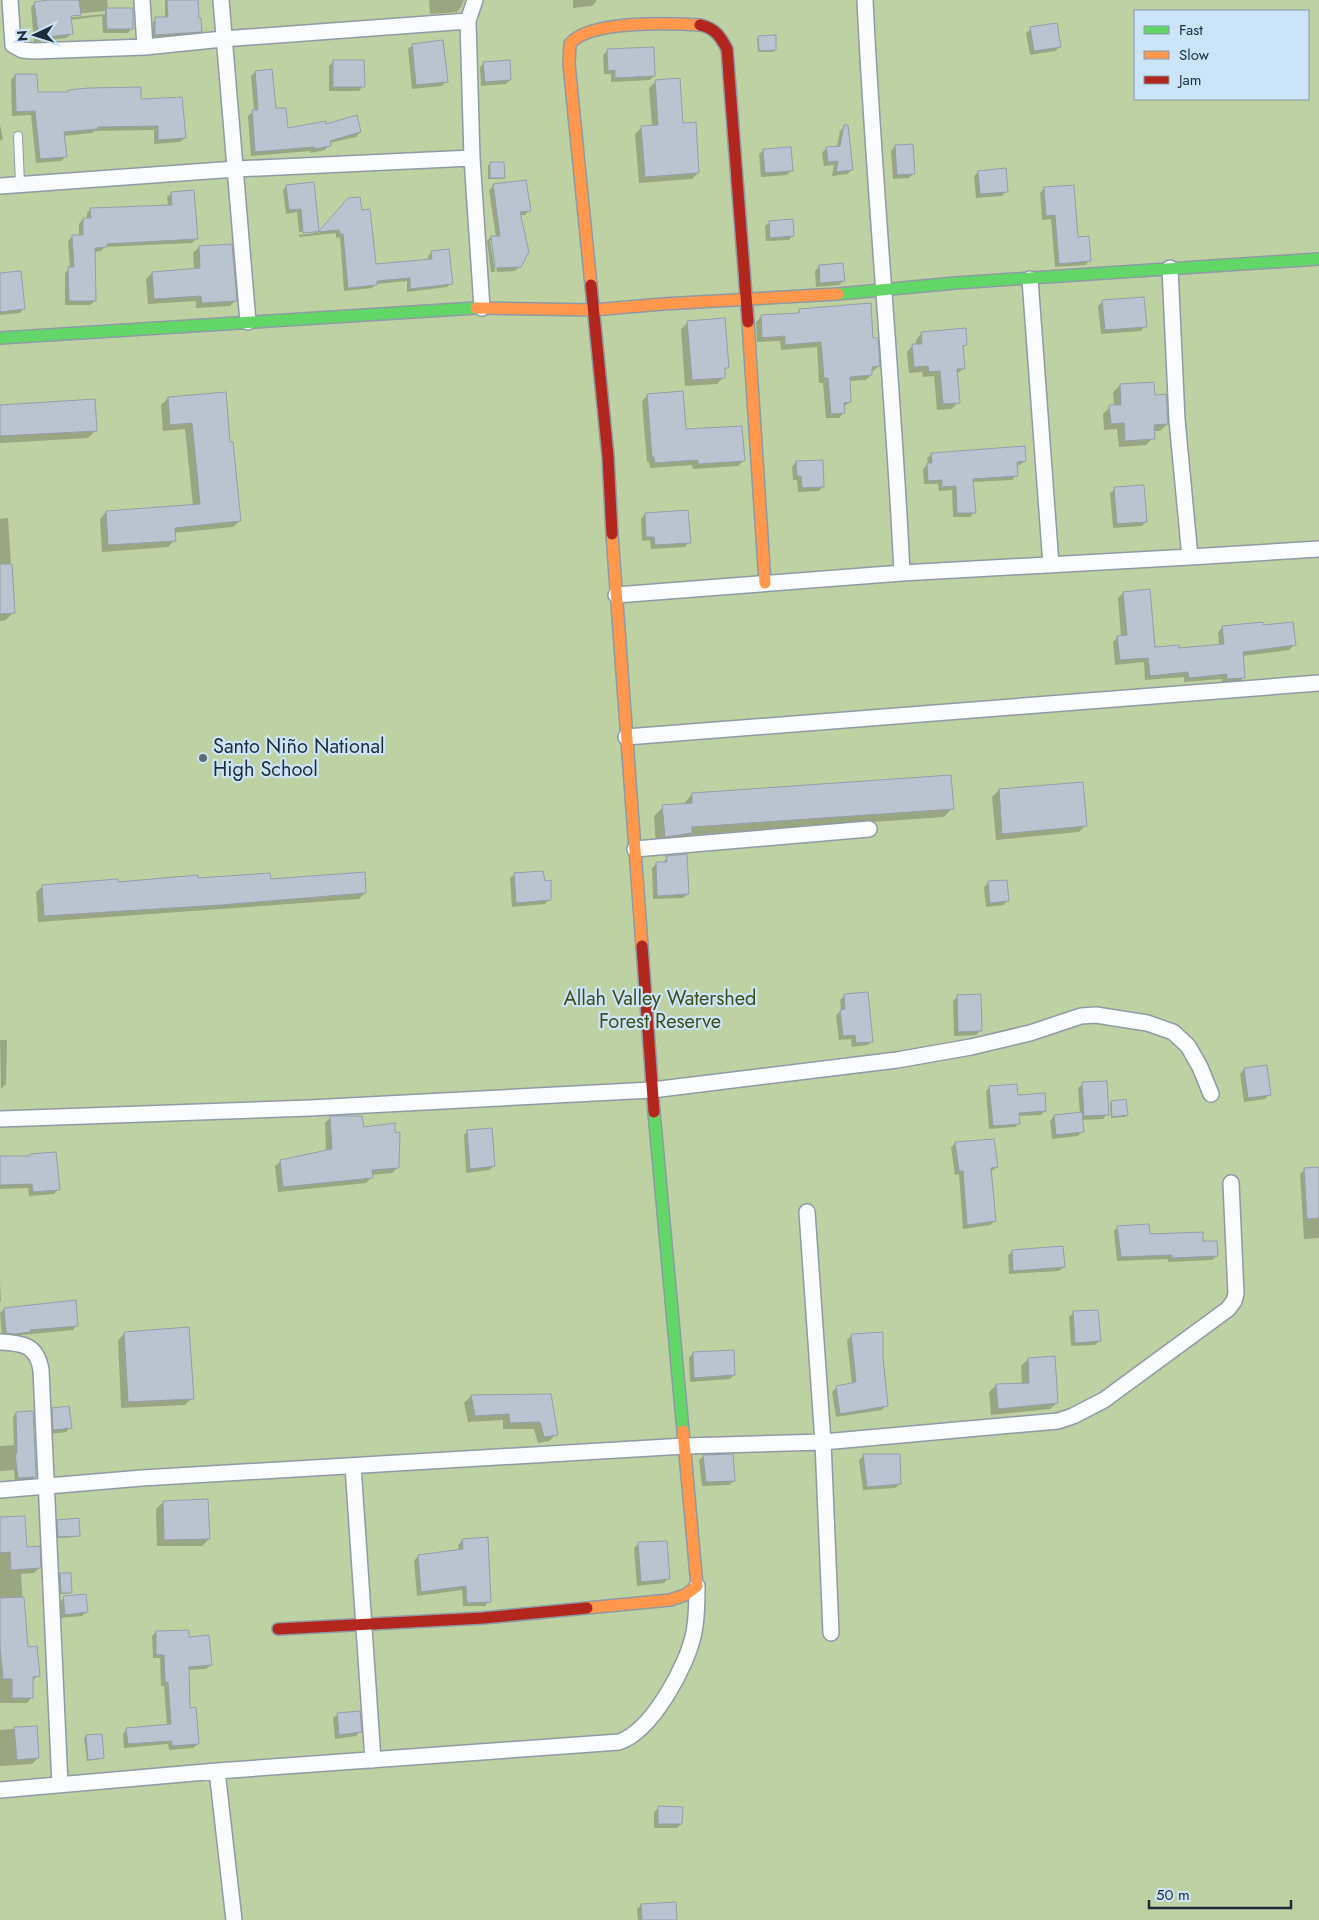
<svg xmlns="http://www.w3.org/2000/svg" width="1319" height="1920" font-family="Jost,sans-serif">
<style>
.green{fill:#bed1a3;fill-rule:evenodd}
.shadow{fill:#0003;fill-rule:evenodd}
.building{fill:#b9c4d0;stroke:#949eaa}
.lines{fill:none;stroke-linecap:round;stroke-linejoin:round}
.lane-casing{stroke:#8d9ba5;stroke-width:10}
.street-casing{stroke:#8d9ba5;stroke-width:18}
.fast-casing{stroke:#8d9ba5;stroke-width:14}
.slow-casing{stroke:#8d9ba5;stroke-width:14}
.jam-casing{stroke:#8d9ba5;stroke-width:14}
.lane{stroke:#f9fbfc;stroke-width:8}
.street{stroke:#f9fbfc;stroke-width:15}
.fast{stroke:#63d668;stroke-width:11}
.slow{stroke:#ff974d;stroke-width:11}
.jam{stroke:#b3261e;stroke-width:11}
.poi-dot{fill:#5d6d78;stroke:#cbe4f8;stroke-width:2}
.labels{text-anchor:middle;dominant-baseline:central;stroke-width:4.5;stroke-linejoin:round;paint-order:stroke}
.poi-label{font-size:20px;fill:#1c2d39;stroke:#cbe4f8;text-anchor:start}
.park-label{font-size:20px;fill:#3f4c16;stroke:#cbe4f8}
</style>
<rect width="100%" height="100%" fill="#d6e3ee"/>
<path class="green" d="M0,0H1319V1920H0ZM1135,11H1308V99H1135Z"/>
<path class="shadow" d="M42,0H107L108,9L132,28L128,33H103L102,16L70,20L72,33L67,38L34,42L31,7L35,3L42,2ZM105,11V14L65,18V15Z
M165,0H197V20L201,31L198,34L153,37V22L156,19H165Z
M429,0H464L461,7L457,12L430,14Z
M573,0H596V2L592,6L573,8Z
M1031,29L1060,47L1055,51L1030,55L1026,33Z
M759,37L775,50L773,52H758L757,39Z
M413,45L446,81L442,86L412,89L408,49Z
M607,51L654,76L650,80L611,82V74H604L603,55Z
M333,62L363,86L359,91H329V66Z
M484,63L510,80L506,84L481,86L480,67Z
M255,72L286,129L325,125L360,132L356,137L329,143V145L325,150L310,153V151L251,156L248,116L254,111L251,76Z
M15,75L36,94L67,93L69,91L140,101L185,138L180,142L154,144V130L94,131L92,133L63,136L66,156L61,161L36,163L31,115L12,116L11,80Z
M656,81L682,125L698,173L692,179L639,183L635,134L642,127H652L649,88Z
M0,125L3,139L0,141Z
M845,126L852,170L847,174L832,176L834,165L824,166L822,153L826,148L837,147L840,131Z
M895,146L914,173L909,178L893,179L891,151Z
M764,150L791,171L787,175L761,177L759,154Z
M490,164L504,177L502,179H488V165Z
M978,172L1006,191L1002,196L976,198L974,176Z
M313,183L318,234L345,203L374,265L428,260V256L432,252L451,283L447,287L407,292V281L376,284L372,288L344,291L340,237L336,238V233L299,237V235L315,233V231L299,232L297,212L286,214L283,190L287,186Z
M494,185L529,210L525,215H520V266L515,271L497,272L492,240H490L495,272H491L487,241L491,237H496L489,190Z
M1044,188L1077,238L1090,260L1085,265L1055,267L1051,219L1042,220L1040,193Z
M172,193L197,238L192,243L105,247L101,251L94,252L95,301L90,305H65V273L70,268L68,241L72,237L79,236V224L83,219H87V213L91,209L168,206L167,197Z
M770,222L793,235L789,240L766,241L765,226Z
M199,247L236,300L230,306L196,308V301L148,304L146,279L152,273L194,270L193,253Z
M819,266L844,280L839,285L816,287L815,271Z
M0,275L24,308L20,313L0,315Z
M1102,302L1145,326L1141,331L1101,334L1098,306Z
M799,311L872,340L879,366L873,371H871V375L866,380L849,381L850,402L843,407L844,412L839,418H826L823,383H819L817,347L781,350L780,341L757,342L756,322L761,317L796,314Z
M688,322L727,367L724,371V377L717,384L685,386L681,329Z
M922,333L966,345L962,348L964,368L957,374L958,402L952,409L937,410L934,376L923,377L922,372L909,373L907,352L913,345H916V340Z
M1120,385L1153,397L1167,424L1160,431H1153V438L1146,445L1119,447L1117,429L1104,430L1103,414L1110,407L1114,406L1113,392Z
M648,395L684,430L743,461L738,466L693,469L692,465L650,468L649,462H647L642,401Z
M168,398L229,443L240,521L233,527L174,533L175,540L168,547L102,552L100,519L106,512L193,506L185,429L163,431L161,405Z
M0,406L96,430L88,438L0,443Z
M932,454L1025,461L1020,465H1016V475L1012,480L972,482L974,512L970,517H953L952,490L939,491L938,484H924L923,469L928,464L927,458Z
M796,462L823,486L819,491L798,492L797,480H793L792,467Z
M1115,489L1146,521L1142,526L1113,528L1110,493Z
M645,514L689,542L685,547L651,549L650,540L642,541L641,519Z
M8,518L14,612L6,620L0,621V519Z
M1123,593L1154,648L1178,649L1219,646L1218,632L1223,627H1262L1294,645L1289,650L1242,656L1244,677L1239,682L1222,684V679L1184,682V677L1145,680L1144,662L1115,665L1113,642L1118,637L1121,636L1118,598Z
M999,790L1086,825L1079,832L996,840L992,797Z
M692,794L952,808L944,817L689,835L682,842L656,845L654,816L663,807L683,805Z
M667,857L688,894L683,898L653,899L652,868L657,863H663Z
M515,874L549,900L545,904L512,907L510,878Z
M197,880H270L365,893L359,899L38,922L36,892L43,886Z
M989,882L1008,901L1003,905L986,907L984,887Z
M844,996L872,1041L868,1045L852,1047L851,1039L839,1040L836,1015L841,1011L840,1000Z
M957,997L981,1030L976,1035L954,1036L953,1001Z
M0,1040H7L6,1084L1,1089Z
M1244,1069L1270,1094L1265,1099L1244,1102L1240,1074Z
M1083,1084L1107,1114L1103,1119L1081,1120L1082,1131L1078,1136L1052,1139L1050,1121L1054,1116L1080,1114L1078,1088Z
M990,1087L1017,1096L1045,1111L1041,1115L1018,1116L1019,1123L1015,1127L989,1129L986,1091Z
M1111,1102L1126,1115L1125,1117L1111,1118L1110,1104Z
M330,1118L362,1128L398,1167L392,1173L372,1175V1177L366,1183L278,1192L275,1166L281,1161L326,1151L325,1123Z
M468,1131L494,1166L489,1170L466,1173L464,1135Z
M955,1143L997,1167L990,1172L995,1221L990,1225L963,1229L959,1174L955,1175L951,1148Z
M30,1156L58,1189L54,1194L29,1196L28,1188L0,1189V1157H28Z
M1319,1168V1238L1304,1239L1300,1174L1304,1170Z
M1118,1227L1149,1235L1202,1243L1217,1256L1212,1260L1168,1262V1259L1117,1261L1114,1231Z
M1013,1251L1064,1267L1059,1271L1009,1274L1008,1255Z
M0,1282L1,1301L0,1302Z
M75,1301L77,1325L73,1330L2,1337L0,1313L4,1309Z
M1074,1312L1100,1340L1095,1345L1071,1346L1069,1317Z
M125,1333L192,1398L185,1405L121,1408L118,1340Z
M852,1335L882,1358L886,1405L882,1410L836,1417L832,1392L837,1387L852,1384L847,1340Z
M693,1353L734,1375L730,1379L690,1382L689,1358Z
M1028,1359L1057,1403L1050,1409L991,1415L989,1392L996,1385L1022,1384L1021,1366Z
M550,1395L556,1434L549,1441L538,1443L534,1429H503V1420L468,1422L464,1403L471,1396Z
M53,1409L70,1427L66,1432L49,1434L48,1413Z
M16,1413L35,1476L32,1480L15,1481L14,1470L0,1471V1446L14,1445L13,1417Z
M704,1456L734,1481L729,1485L702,1486L699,1460Z
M863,1456L900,1484L895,1488L863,1490L859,1460Z
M163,1502L209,1539L202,1546H157L156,1509Z
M0,1518L26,1548L39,1568L34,1573L21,1574L26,1649L39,1675L32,1681V1697L27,1703H0Z
M58,1521L78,1535L76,1537L57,1538L56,1523Z
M463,1540L489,1601L485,1606H463L462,1590L417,1596L414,1561L418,1556L459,1551L458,1545Z
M639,1543L668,1578L664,1583L637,1586L634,1548Z
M60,1574L70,1592L69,1594H59L58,1576Z
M64,1598L87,1612L82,1616L61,1618L60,1602Z
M156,1632L188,1639L211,1665L206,1669L188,1670L189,1709L198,1744L193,1748L169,1750L168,1744L124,1748L123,1734L127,1729L167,1726L164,1686H161L160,1658H153L152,1636Z
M338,1714L360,1731L356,1736L335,1739L333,1718Z
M36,1727L38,1758L32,1764L0,1766V1730Z
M86,1736L103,1758L101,1759L87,1761L84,1738Z
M659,1808L681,1824L677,1828H654V1812Z
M641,1905L676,1920H638L637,1909Z"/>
<path class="building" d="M48,0H79L81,15L71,16L73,34L39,38L34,2Z
M167,0H198L199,18H201L202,32L155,35V17H168Z
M106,8H133V29H107Z
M1057,23L1061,47L1034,51L1030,27Z
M776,35V50L759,51L758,36Z
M443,40L448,82L416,85L412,44Z
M654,47L655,76L615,78V70L608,71L607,49Z
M333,60H364L365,87H333Z
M510,60L511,80L485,82L483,62Z
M272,69L276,108H286L288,128L326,121V124L357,115L361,132L330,141L331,146L314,149V147L255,152L252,110H258L255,71Z
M15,74H37L38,92H68V90L89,88L141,87V99L182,97L186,138L158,140V126L98,127V129L64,132L67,157L40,159L35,111L16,112Z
M680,78L683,123L696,122L699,173L645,177L641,126L658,125L655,80Z
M844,125H848L853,170L836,172L838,161L828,162L826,147L840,146Z
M913,144L915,174L897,175L895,145Z
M791,147L793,171L765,173L763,149Z
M490,162H504L505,178H490Z
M1006,168L1008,192L980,194L978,171Z
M526,180L531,211L520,212L529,252L521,267L495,268L491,236H500L493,184Z
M314,182L319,231L348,198L360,197L362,210L370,209L376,264L432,259L431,251L449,249L453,284L410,289V278L377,281V285L348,288L343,234H340L339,230L303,233L301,209L289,210L286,185Z
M1074,185L1078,237L1089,236L1091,261L1059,264L1055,215L1046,216L1044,187Z
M194,190L198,239L107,244V247L95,248L96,301H69L68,267H74L72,235H83V218H91L90,208L172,205L171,192Z
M793,219L794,236L770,238L769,221Z
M232,244L237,301L202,303L201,296L154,299L152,272L200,268L199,246Z
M843,263L845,281L820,283L819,265Z
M21,271L25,309L0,312V273Z
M1144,297L1147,327L1105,330L1102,300Z
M871,303L873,338H878L880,366L872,367V375L850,377L851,402L844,403L845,413L831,414L828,378H824L821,342L785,345V336L762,338L761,315L799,313V309Z
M725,318L729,368H725V378L692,380L687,321Z
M966,328L967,345L963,346L965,369H957L960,403L943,404L940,371L929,372L928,366L914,367L912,344H922L921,332Z
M1154,382L1155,395L1166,394L1168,424L1154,425L1155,439L1125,441L1124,423L1111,424L1109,405H1121L1120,384Z
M683,391L686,429L742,426L745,461L698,464V460L655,463L654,457H652L647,394Z
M226,392L230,442H233L241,521L175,528L176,541L108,545L106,511L200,504L192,423L170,425L168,397Z
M95,399L97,431L0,436V405Z
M1025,446L1026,461L1017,462L1018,476L973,479L976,513H957L956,486L942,487V480L928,481L927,463H932L931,453Z
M823,460L824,487L802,488L801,476H797L796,461Z
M1144,485L1147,522L1117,524L1114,487Z
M688,510L691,543L655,545L654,537H646L645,513Z
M0,564H12L15,613L0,614Z
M1150,589L1155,647L1179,645V648L1224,644L1222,626L1263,622V625L1293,622L1296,645L1243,652L1245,678L1227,679V674L1189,678L1188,672L1150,676L1148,658L1120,660L1117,636L1127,635L1123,592Z
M951,775L954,809L692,827V833L665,837L662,805L692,803V793Z
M1083,782L1087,826L1002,834L999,789Z
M687,854L689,894L657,896L656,862H667L666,856Z
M543,871L545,881L551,880V900L516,903L514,873Z
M365,872L366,893L220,905L44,916L42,885L118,879V882L198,875V878L270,873L271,879Z
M1007,880L1009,901L990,903L988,881Z
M868,992L873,1042L856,1043L855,1035L843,1036L840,1010L845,1009L844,994Z
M981,994L982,1031L958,1032L957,995Z
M1267,1065L1271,1095L1248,1098L1244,1068Z
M1107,1081L1109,1115L1084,1116L1082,1082Z
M1017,1084L1018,1095L1045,1093L1046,1111L1019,1113L1020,1124L993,1126L989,1086Z
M1126,1099L1128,1115L1112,1117L1111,1101Z
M1082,1112L1084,1132L1056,1135L1054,1115Z
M330,1116H362L364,1127L395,1123V1133L400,1132L399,1168L372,1170L373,1178L283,1187L280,1160L332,1149Z
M492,1128L495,1166L470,1169L467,1130Z
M994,1139L998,1167L991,1168L996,1221L967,1225L963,1171H959L955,1142Z
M56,1152L60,1190L33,1192L32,1184L0,1185V1156H30V1154Z
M1319,1167V1218L1307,1219L1304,1168Z
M1149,1224L1150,1234L1203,1232V1241H1217L1218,1256L1172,1258V1255L1121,1257L1117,1226Z
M1063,1246L1065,1267L1013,1271L1012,1250Z
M76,1300L78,1326L30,1330L31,1332L14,1334L6,1333L4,1308Z
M1098,1310L1101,1341L1075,1343L1073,1311Z
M189,1327L194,1399L128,1402L124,1332Z
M883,1332V1358L888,1406L840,1414L836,1386L856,1382L851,1334Z
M734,1350L735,1375L694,1378L693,1352Z
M1055,1356L1058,1403L998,1409L996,1384L1029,1383L1028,1358Z
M551,1394L558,1435L544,1437L540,1422L510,1423L509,1414L475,1416L471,1395Z
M69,1406L72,1428L53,1430L52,1408Z
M33,1411L36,1477L18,1478L15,1454L17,1453L16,1412Z
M733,1454L735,1481L706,1482L703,1455Z
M863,1454H900L901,1484L867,1487Z
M208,1499L210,1539L164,1540L163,1501Z
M25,1516L27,1547L40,1546L41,1568L11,1570L10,1552L0,1553V1517Z
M79,1518L80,1536L58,1537L57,1520Z
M488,1537L491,1602L467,1603L466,1586L421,1592L418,1555L463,1549L462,1539Z
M667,1541L670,1579L641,1582L638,1542Z
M60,1573H71L72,1593H61Z
M86,1594L88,1612L65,1615L63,1596Z
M24,1597L28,1647L37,1646L40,1676L33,1677V1698H12V1679H3L0,1647V1598Z
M189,1630V1637L209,1635L212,1665L189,1667L190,1708L196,1707L199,1744L172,1746V1741L128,1744L126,1728L171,1724L168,1682H165L164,1655H156V1631Z
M360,1711L362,1732L339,1735L337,1713Z
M37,1726L39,1758L17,1760L14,1727Z
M102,1734L104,1758L88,1760L86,1735Z
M658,1806L683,1807L682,1824H658Z
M676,1902L677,1920H642L641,1904Z"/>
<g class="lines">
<g class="lane-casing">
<path id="lane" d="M18,136L20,184"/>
</g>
<g class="street-casing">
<path id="street" d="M10,0L13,45L22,50L34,51L145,47L223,39L468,21
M142,0L145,47
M221,0L248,322
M475,0L468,21L472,158L482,308
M865,0C874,191 893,382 902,573
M0,186L236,169L472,158
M1030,279L1051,565
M1190,557L1319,549
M616,595L902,573L1190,557L1177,420L1170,268
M626,737L1319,683
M635,849L869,829
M0,1119L310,1108L652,1090L897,1060L971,1047L1030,1033L1081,1016L1096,1015L1147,1023L1173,1032L1188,1046L1200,1067L1211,1094
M807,1212L823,1442L831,1633
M0,1342C23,1343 37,1345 41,1370L60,1785
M353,1466L373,1760
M0,1490L142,1478L685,1446L823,1442L1058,1421L1073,1416L1104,1400L1228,1309L1234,1301L1236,1294L1231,1183
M217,1771L234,1920
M0,1790L217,1771L619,1742C652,1731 688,1665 694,1632C697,1617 697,1601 697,1586"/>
</g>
<g class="fast-casing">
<path id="fast" d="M838,294L955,283L1319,259
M0,338L476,308
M654,1112L683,1431"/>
</g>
<g class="slow-casing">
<path id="slow" d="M591,285L569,64L570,44C588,20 671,23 700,25
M476,308L593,310L663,304L838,294
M748,322L765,583
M612,534L642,946
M587,1608L670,1600L685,1595L697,1586L683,1431"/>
</g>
<g class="jam-casing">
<path id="jam" d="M700,25C715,28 720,36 727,49L748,322
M591,285L608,456L612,534
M642,946L654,1112
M278,1629L483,1618L587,1608"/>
</g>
<use href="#lane" class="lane"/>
<use href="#street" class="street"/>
<use href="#fast" class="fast"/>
<use href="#slow" class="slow"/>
<use href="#jam" class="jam"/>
</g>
<circle class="poi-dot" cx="203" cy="758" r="5"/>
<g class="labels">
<g class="poi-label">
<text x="213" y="746">Santo Niño National<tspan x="213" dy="23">High School</tspan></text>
</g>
<g class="park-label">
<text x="660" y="998">Allah Valley Watershed<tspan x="660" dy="23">Forest Reserve</tspan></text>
</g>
</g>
<rect x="1134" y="10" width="175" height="90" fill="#cbe4f8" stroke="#859bac"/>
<rect x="1144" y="26" width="25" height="8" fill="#63d668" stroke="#859bac"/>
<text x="1179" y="35" font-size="15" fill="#1c2d39">Fast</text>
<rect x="1144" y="51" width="25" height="8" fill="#ff974d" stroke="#859bac"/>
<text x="1179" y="60" font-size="15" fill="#1c2d39">Slow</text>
<rect x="1144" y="76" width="25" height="8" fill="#b3261e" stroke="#859bac"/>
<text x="1179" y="85" font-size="15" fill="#1c2d39">Jam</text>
<g transform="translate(35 35) rotate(266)" stroke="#cbe4f8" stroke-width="4" paint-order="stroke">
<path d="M0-4L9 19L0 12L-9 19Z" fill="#1c2d39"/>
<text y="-8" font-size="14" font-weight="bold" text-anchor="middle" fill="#1c2d39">N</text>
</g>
<path d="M1149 1900v8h142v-8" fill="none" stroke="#1c2d39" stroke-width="2.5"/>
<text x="1156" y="1900" font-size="15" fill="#1c2d39" stroke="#cbe4f8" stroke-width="4" paint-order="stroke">50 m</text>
</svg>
